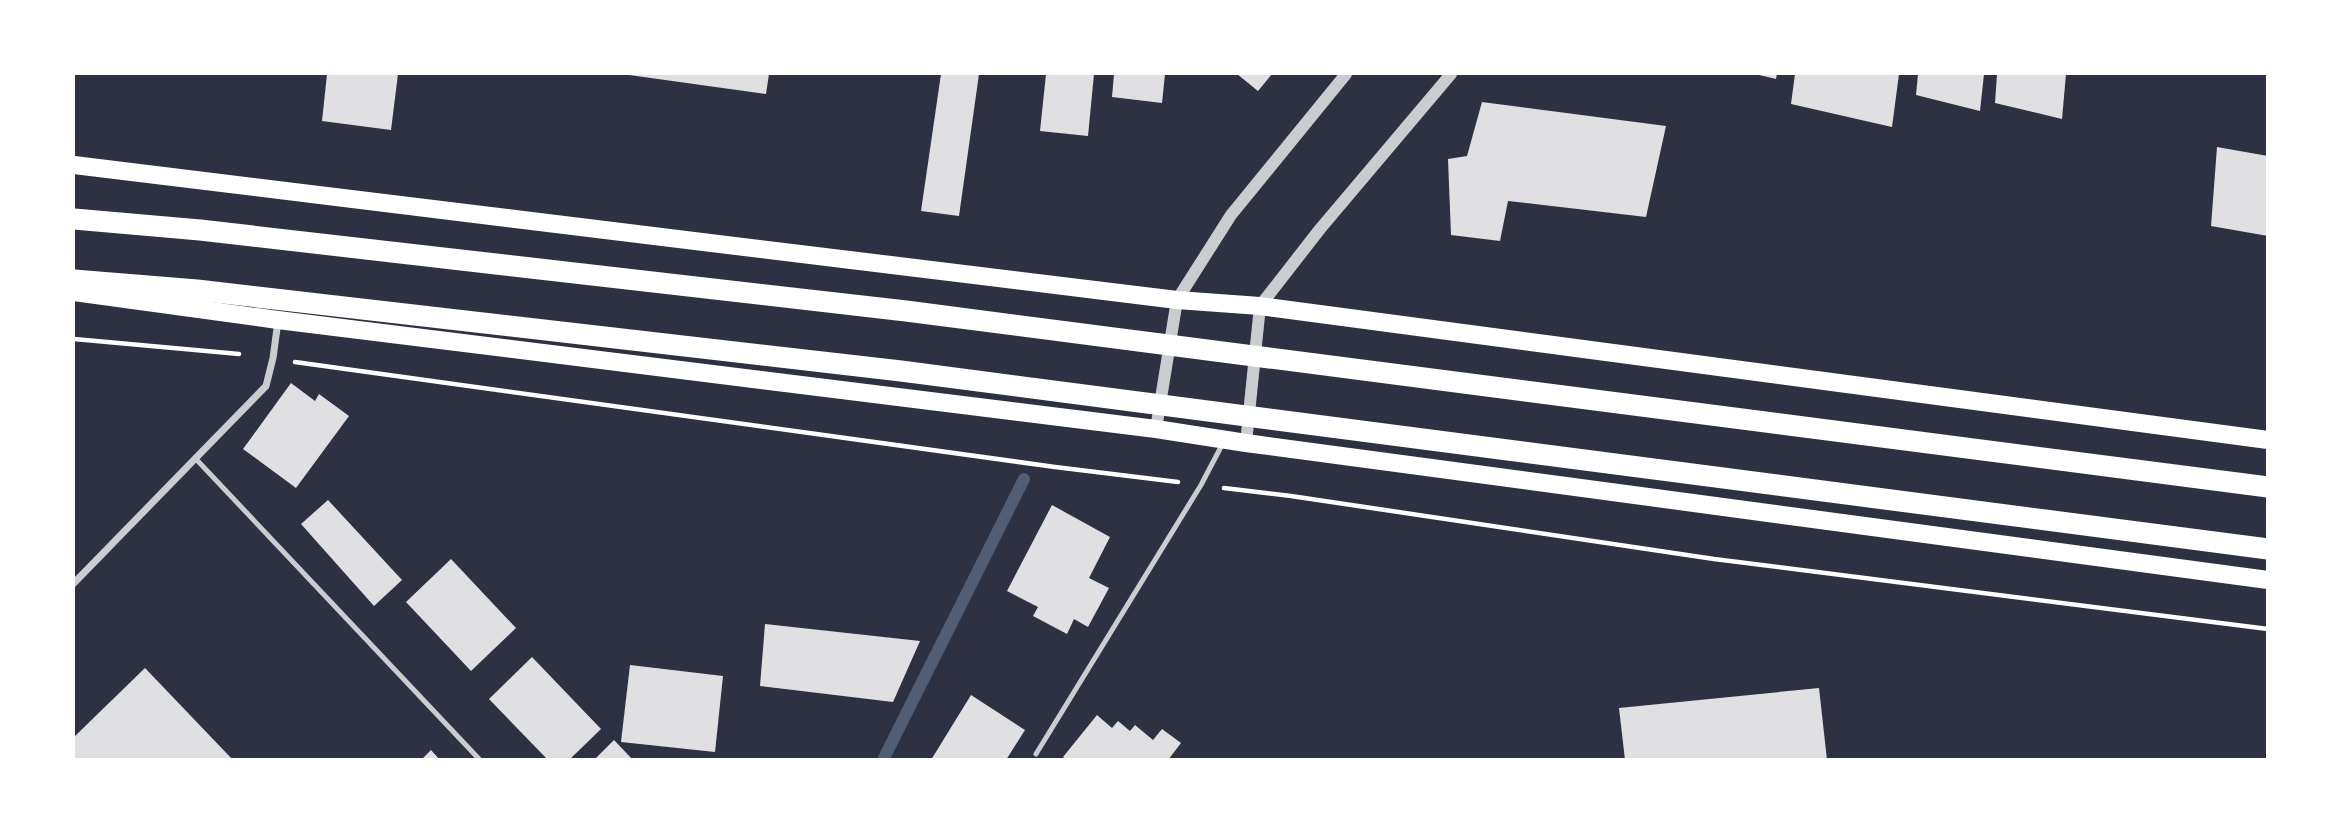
<svg xmlns="http://www.w3.org/2000/svg" width="2341" height="833" font-family="'Fira Sans Condensed',sans-serif">
<style>
.lines{fill:none;stroke-linecap:round;stroke-linejoin:round}
.stream{stroke:#4f5d75;stroke-width:12}
.building{fill:#e0e0e3}
.path{stroke:#fff;stroke-width:4.5}
.service{stroke:#caccd0;stroke-width:5}
.minor{stroke:#caccd0;stroke-width:7}
.tertiary{stroke:#caccd0;stroke-width:12}
.primary{stroke:#fff;stroke-width:18}
.motorway{stroke:#fff;stroke-width:21}
</style>
<rect width="100%" height="100%" fill="#2d3142"/>
<g class="lines">
<path class="stream" d="M883,760L1024,479"/>
</g>
<path class="building" d="M327,74H398L391,130L322,121Z
M622,74H769L766,94Z
M941,74H979L959,216L921,211Z
M1046,74H1094L1088,136L1040,131Z
M1114,74H1165L1162,103L1112,97Z
M1237,74H1272L1258,91Z
M1755,74H1777L1776,79Z
M1795,74H1899L1892,127L1791,104Z
M1918,74H1984L1980,111L1916,95Z
M1997,74H2066L2062,119L1995,103Z
M1482,102L1666,126L1646,217L1508,201L1500,241L1451,235L1448,159L1467,156Z
M2217,147L2268,156V236L2211,226Z
M291,383L315,401L319,394L349,416L296,488L243,449Z
M328,500L402,580L374,606L301,524Z
M1052,505L1110,537L1089,578L1109,588L1088,627L1074,619L1067,634L1033,616L1038,607L1007,591Z
M451,559L516,628L471,671L406,602Z
M765,624L920,641L893,702L760,686Z
M532,657L601,729L569,760H548L489,699Z
M630,665L723,676L715,752L621,742Z
M145,668L233,760H74V737Z
M1819,688L1827,760H1625L1619,708Z
M971,695L1025,730L1006,760H931Z
M1097,715L1112,728L1118,721L1130,731L1135,725L1153,740L1162,729L1181,743L1168,760H1067L1063,757Z
M614,740L633,760H594Z
M431,750L440,760H421Z"/>
<g class="lines">
<path class="path" d="M74,339L239,354
M295,362L1055,467L1178,482
M1224,488L1291,496L1714,559L2268,629"/>
<path class="service" d="M195,458L480,760
M1036,754L1201,485L1223,443"/>
<path class="minor" d="M74,583L266,386L273,358L278,321"/>
<path class="tertiary" d="M1156,429L1177,300L1231,215L1346,74
M1246,443L1260,306L1320,229L1451,74"/>
<path class="primary" d="M74,165L1177,300L1260,306L2268,440
M74,292L278,320L1156,429L1246,443L2268,580"/>
<path class="motorway" d="M74,219L200,230L906,311L2268,487
M74,280L197,290L901,371L2268,549"/>
</g>
<rect width="2341" height="833" fill="none" stroke="#ffffff" stroke-width="150"/>
</svg>
